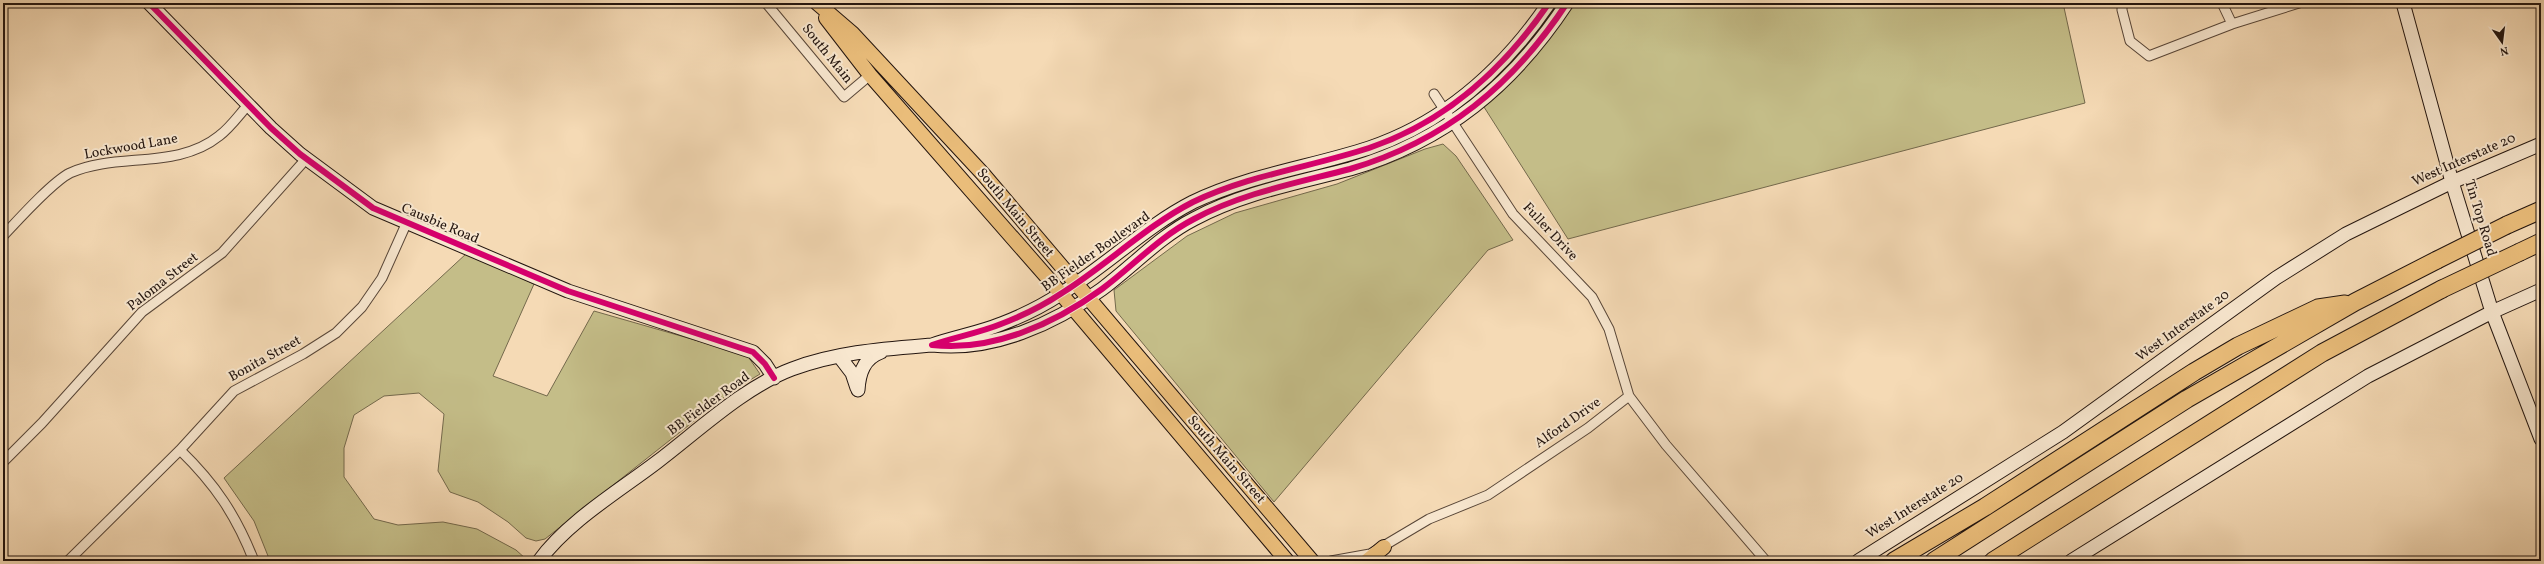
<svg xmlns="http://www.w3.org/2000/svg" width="2544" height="564" font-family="Vollkorn,serif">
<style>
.green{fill:#c4bd88;stroke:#74694c}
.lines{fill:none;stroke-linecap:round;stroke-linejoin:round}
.street-casing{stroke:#584638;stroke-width:11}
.secondary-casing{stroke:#23150f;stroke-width:15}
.primary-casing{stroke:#23150f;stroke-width:16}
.highway-casing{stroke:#23150f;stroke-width:19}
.street{stroke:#f8e7cf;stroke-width:9}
.secondary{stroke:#f8e7cf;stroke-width:13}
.primary{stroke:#eabd7a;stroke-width:14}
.highway{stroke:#eabd7a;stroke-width:17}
.highway-bridge-casing{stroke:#23150f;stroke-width:19;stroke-linecap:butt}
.highway-bridge{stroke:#eabd7a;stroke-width:17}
.cycleway-casing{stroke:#f8e7cf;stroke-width:8}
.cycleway{stroke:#d6006c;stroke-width:6}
.labels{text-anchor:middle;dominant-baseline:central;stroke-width:4;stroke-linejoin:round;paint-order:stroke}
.street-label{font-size:14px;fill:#23150f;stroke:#f8e7cf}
</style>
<rect width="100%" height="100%" fill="#f5dab5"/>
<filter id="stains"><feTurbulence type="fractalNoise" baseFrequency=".005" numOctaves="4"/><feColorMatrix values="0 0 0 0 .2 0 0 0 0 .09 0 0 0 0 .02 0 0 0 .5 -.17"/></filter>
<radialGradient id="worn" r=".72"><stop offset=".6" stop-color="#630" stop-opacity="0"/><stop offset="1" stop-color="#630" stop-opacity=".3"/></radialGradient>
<path class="green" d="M1571,3H2063L2085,103L1568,239L1484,107C1521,74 1544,44 1571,3Z
M1443,144L1456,156L1513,240L1488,250L1274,502L1116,311L1114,290L1187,236L1235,213L1337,184L1425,149Z
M467,253L534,284L493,376L547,396L594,311L747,355L760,374L732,391L545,539L536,541L526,538L508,522L478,502L450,492L438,471L444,414L419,393L384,396L354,415L344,448V477L374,519L398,525L443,522L477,529L516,550L526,559L524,561H270L254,521L224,478Z"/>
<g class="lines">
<g class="street-casing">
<path id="street" d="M766,3L844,97L870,75
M2122,3V10L2130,41L2149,56L2232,24L2299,3
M2222,3L2232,24
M1434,94L1513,214L1592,297L1609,329L1629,396L1666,445L1766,561
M3,236C18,220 52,182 70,173C116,152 177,170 219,136C230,128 239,115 248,105
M180,450C215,484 236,515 254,561
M3,462L42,423L142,312L222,253L306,159
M68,561L180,450L234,391L303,354L336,333L362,307L382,278L407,222
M1331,561L1370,554L1429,519L1488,495L1588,428L1629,396"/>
</g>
<g class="secondary-casing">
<path id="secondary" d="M149,3L271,128L300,154L373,208L568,291L753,352L765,364L774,378
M1549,3C1504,69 1446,122 1369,148C1311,167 1249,175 1193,202C1146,226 1107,265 1062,293C1044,305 1022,316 1001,324C979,333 955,337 932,345C992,352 1054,324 1102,289C1133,266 1159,237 1194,219C1242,193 1297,183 1350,169C1445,141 1513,85 1567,3
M2403,3L2452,182L2492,312L2541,439
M839,356L852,373L857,388
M858,390C859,373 864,358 881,352
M539,561C567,522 619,491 657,462C698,431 744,387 792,369C837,352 884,349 932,345
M1858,561L2063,432L2276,278L2346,234L2452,182L2541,144
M2071,561L2368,376L2492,312L2541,290"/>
</g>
<g class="primary-casing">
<path id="primary" d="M817,3L852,33L983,174L1312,561
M826,18L870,75L1046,276L1287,561
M1367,561L1384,547"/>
</g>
<g class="highway-casing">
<path id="highway" d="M2507,225L2541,210
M2520,252L2541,242
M1894,561L1985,507L2194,372L2238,346L2318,308L2345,304
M1934,561L2187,399L2355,302L2437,260
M1993,561L2322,353L2442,289"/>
</g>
<use href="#street" class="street"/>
<use href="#secondary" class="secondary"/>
<use href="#primary" class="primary"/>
<use href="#highway" class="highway"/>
<g class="highway-bridge-casing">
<path id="highway-bridge" d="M2437,260L2507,225
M2442,289L2520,252"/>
</g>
<use href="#highway-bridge" class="highway-bridge"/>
<g class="cycleway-casing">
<path id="cycleway" d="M149,3L271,128L300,154L373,208L568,291L753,352L765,364L774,378
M1549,3C1504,69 1446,122 1369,148C1311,167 1249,175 1193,202C1146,226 1107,265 1062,293C1044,305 1022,316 1001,324C979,333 955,337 932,345C992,352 1054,324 1102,289C1133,266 1159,237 1194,219C1242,193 1297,183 1350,169C1445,141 1513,85 1567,3"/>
</g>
<use href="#cycleway" class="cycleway"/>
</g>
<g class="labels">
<g class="street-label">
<text transform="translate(827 54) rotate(51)">South Main</text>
<text transform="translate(131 147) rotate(-10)">Lockwood Lane</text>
<text transform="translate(2464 160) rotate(-24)">West Interstate 20</text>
<text transform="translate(1015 213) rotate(50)">South Main Street</text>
<text transform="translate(2480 218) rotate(73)">Tin Top Road</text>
<text transform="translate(440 224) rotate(23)">Causbie Road</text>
<text transform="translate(1550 232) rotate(47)">Fuller Drive</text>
<text transform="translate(1096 252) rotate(-35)">BB Fielder Boulevard</text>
<text transform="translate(163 282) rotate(-38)">Paloma Street</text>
<text transform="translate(2183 326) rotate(-36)">West Interstate 20</text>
<text transform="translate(265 359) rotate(-29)">Bonita Street</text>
<text transform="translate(709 404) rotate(-36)">BB Fielder Road</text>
<text transform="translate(1568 423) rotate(-35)">Alford Drive</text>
<text transform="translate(1226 460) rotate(49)">South Main Street</text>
<text transform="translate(1915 506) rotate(-32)">West Interstate 20</text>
</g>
</g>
<rect width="2544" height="564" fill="none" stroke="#f5dab5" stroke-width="16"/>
<rect x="4" y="4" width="2536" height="556" fill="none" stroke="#23150f" stroke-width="2"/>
<rect x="8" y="8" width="2528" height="548" fill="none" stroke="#23150f"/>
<g transform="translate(2502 42) rotate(166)" stroke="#f8e7cf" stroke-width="3" paint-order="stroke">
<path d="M0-3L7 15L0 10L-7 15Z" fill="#23150f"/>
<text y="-6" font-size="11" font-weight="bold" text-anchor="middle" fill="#23150f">N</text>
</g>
<rect width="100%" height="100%" filter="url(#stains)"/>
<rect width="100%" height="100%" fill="url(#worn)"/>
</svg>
